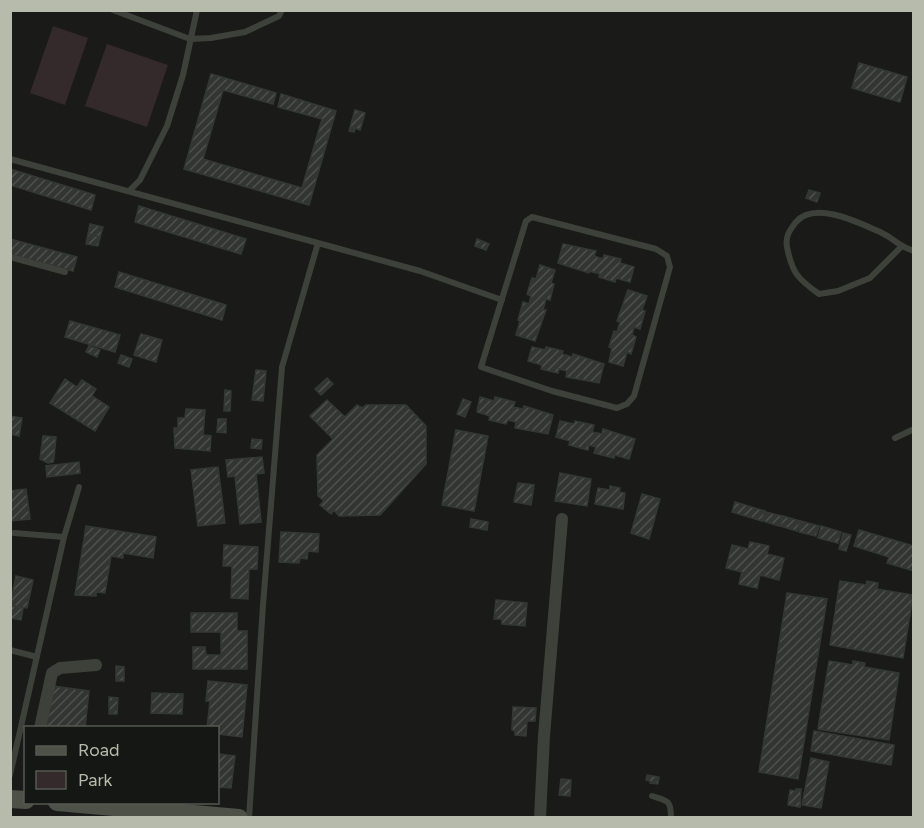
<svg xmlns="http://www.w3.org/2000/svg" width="924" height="828" font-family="Figtree,sans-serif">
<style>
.park{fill:#34292b}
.building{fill:url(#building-hatch);stroke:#343833;stroke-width:1.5}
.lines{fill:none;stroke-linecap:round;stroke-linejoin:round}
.service{stroke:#3d413a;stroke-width:6}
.minor{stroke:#3d413a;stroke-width:12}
.secondary{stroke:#4d5148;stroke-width:18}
</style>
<defs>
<pattern id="building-hatch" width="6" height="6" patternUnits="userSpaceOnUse" patternTransform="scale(1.5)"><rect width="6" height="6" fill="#323531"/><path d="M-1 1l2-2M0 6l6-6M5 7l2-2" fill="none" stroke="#4d504c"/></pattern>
</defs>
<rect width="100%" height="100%" fill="#1a1b19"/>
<path class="park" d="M53,26L88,38L65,105L30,93Z
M107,44L168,65L147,127L85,106Z"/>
<path class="building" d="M859,63L907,77L900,102L852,88Z
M211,74L276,93L273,104L223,90L203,159L302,188L322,119L278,107L281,94L336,111L309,205L184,169Z
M355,110L365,113L360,130L355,128L354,132L349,131Z
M10,169L95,195L91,210L10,185Z
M809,190L820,193L817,202L806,198Z
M139,206L246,239L241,254L135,222Z
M90,224L103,227L100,237L88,234Z
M88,234L100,237L98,246L86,244Z
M10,239L77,257L73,271L10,254Z
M477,239L489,244L486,250L475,246Z
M563,244L596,251L594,256L603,259L604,255L621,259L620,263L634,267L630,282L616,278L615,282L599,277L600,274L589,271V273L558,263Z
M540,265L555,270L551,283L554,284L550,300L546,299L543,310H546L535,341L516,335L520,321L518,320L523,302L529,304L531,296L527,294L532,278L536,279Z
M119,272L226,305L222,320L115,287Z
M628,290L647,296L642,310L645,311L640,329L634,327L632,335L636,337L631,354L627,352L623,366L609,362L612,348L609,347L614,331L617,332L620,322L617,321Z
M70,321L120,335L115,352L65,337Z
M141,334L162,340L156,362L134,355Z
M89,346L100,350L97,357L86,352Z
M532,347L545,350L546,347L563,351L562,354L572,357L573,354L604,364L599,383L566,377L567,371L559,369L558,373L541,369L542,365L528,361Z
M121,355L132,359L129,367L118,363Z
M256,370L266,371L263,401L252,400Z
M327,378L333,384L321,395L315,389Z
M65,379L77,387L82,380L96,389L92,396L109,407L95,431L50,403Z
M225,390L231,391L230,411H224Z
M480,397L494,401L495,397L515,402L513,407L523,409L524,406L553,415L548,434L515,428L516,422L508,420L506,424L489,420L490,416L477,412Z
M463,399L471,402L465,417L457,414Z
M327,400L345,417L357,405L362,408L366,405H406L426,426V464L380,515L339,516L334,510L331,514L320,505L324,501L318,496L317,455L333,439L310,416Z
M186,409L205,410L203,435L211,436L210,451L175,448L174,428H178V418H185Z
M10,416L22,418L19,436L10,434Z
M218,419H226V433L217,432Z
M560,421L574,424L575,421L594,425L592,432L602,434L603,429L635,439L629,459L615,455L614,458L594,453L596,447L589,445L588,450L569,445L570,441L556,437Z
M456,430L488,436L474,511L442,505Z
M43,436L56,437L54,458L53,462L48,463L40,459Z
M252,439L262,440L261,449L251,448Z
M262,457L264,473L256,474L261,522L240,524L235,476L228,477L226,460Z
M79,462L80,473L47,477L46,466Z
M218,467L225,523L198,526L191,470Z
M560,473L591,479L587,506L555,501Z
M518,483L534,485L531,505L514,502Z
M610,486L620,488L619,492L625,493L623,509L595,504L598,488L610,490Z
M26,489L30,519L10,521V491Z
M642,494L660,499L649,539L631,533Z
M735,502L765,511L762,521L732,512Z
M766,512L782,516L779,526L763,521Z
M783,516L800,521L797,531L780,526Z
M471,519L488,522L487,530L470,527Z
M801,521L819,526L816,536L799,532Z
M86,526L156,537L153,558L123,553V558L111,556L105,593L96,592V596L75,595Z
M821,526L841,532L838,543L818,538Z
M859,530L914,546V571L887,563L889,557L854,546Z
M281,532L319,534L318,552L308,551L307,559L300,558L299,563L279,562Z
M843,533L851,535L846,551L839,549Z
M750,542L769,546L767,554L784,558L779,580L760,575L757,588L739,584L742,572L726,568L732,545L748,549Z
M224,545L258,547L257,569H249L248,599L231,598L232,566H223Z
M16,576L33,580L27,608L10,605Z
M840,581L866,585L867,581L878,583L877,589L913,595L903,658L830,645Z
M787,593L827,599L798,779L759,772Z
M496,600L527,603L525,626L502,624V619H494Z
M11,606L23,608L21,620L10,618Z
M191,613H237V631H247V669H193V647H205L206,655H221V632H191Z
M829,661L853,665V661L865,663L864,667L899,673L889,740L818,729Z
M116,666L124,667V681H116Z
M208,681L247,685L242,737L218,734V728H207L210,701H206Z
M53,686L89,691L85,728H47Z
M152,693L183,694L182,714L151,713Z
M109,697L118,698L117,714H109Z
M513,707L536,708L535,721H527L526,736L515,735V731L512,730Z
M814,731L894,745L891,765L811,751Z
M218,754L235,756L231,788L218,787Z
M811,758L829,762L821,808L802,805Z
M647,775L659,777L658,784L650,783V781L646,780Z
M561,779L571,780L570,796L559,795Z
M796,789H801L800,807L788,805L790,790L796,791Z"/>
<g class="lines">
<path class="service" d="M113,10L190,39L211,38L245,32L279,16L282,10
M10,159L318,243
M129,191L140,180L167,126L183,75L197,10
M532,217L656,249L667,256L670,267L634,396L627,404L617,408L552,391L481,367L526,221Z
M901,247L870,278L838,291L819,294C798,279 792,273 787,247C785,236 790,230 796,222C815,200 860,223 882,233C895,239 897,246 914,251
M10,257L65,272
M895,438L914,429
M14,533L64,537
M10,650L37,657
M10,775L64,537L79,487
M652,796C668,801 671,800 671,818
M249,818L263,605L282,367L318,243L420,271L502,300"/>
<path class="minor" d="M40,728L52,673L60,668L96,665
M540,818L544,736L562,519"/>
<path class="secondary" d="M10,799L26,800
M57,802L239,818"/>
</g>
<rect width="924" height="828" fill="none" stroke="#b6bbab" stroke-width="24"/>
<rect x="24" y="726" width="195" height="78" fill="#151714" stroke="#555950" stroke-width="1.5"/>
<rect x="36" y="746" width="30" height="9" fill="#4d5148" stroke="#555950" stroke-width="1.5"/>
<text x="78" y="756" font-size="18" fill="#b6bbab">Road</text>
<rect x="36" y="771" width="30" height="18" fill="#34292b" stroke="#555950" stroke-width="1.5"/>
<text x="78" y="786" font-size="18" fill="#b6bbab">Park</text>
</svg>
